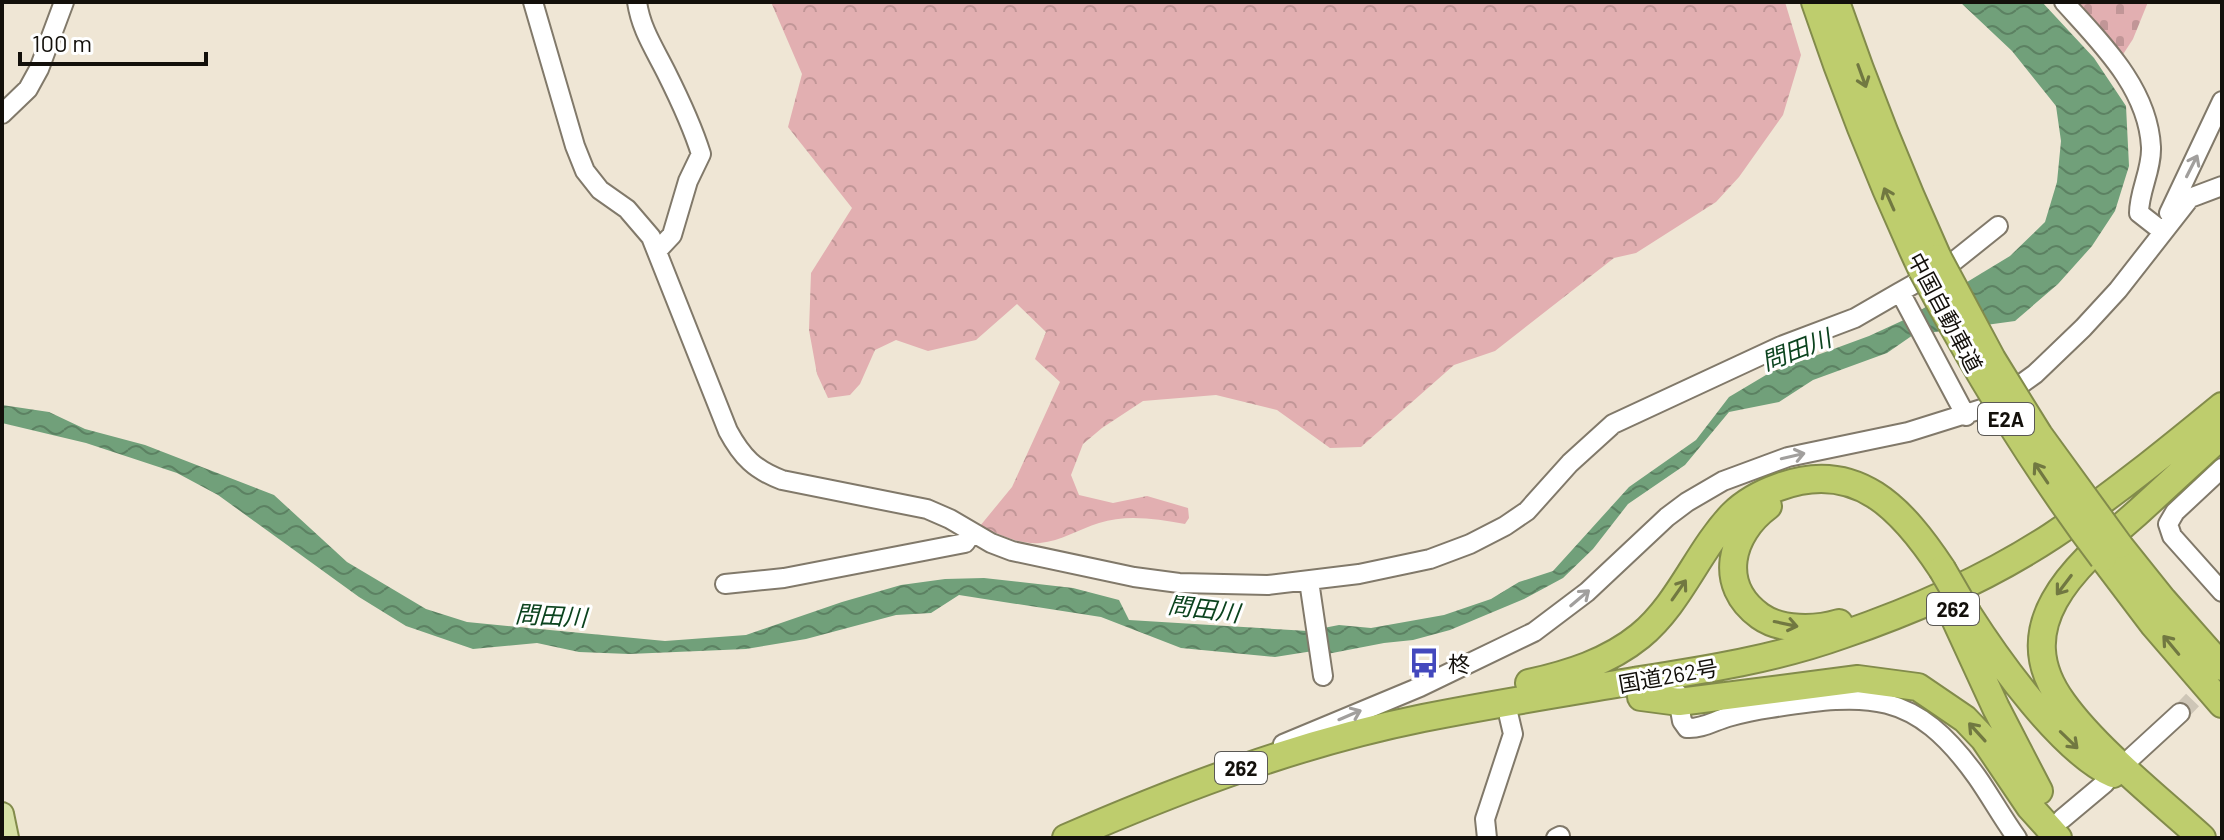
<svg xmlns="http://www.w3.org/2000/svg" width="2224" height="840" font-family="Barlow,'Noto Sans JP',sans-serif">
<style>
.forest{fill:url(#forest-crowns)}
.cemetery{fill:url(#cemetery-stones)}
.water{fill:url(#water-waves)}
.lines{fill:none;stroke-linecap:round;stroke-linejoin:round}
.minor-tunnel{stroke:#cec6b7;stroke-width:18;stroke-dasharray:18 9;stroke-linecap:butt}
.minor-casing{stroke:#81796a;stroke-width:22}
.major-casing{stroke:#828b4b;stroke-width:26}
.highway-casing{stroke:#828b4b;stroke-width:30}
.minor{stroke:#fff;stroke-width:18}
.major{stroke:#d8e1a7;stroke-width:22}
.highway{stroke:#becd6d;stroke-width:26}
.highway-bridge-casing{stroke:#828b4b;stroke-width:30;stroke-linecap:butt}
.highway-bridge{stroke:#becd6d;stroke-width:26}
.oneway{stroke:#717841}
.oneway2{stroke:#a19f9d}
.labels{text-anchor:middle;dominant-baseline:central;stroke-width:6;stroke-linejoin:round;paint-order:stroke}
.shield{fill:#fff;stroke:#5a5854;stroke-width:2}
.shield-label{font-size:20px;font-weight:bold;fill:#13100b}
.street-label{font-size:22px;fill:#13100b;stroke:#fff}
.poi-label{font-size:22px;fill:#13100b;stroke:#fff;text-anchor:start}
.water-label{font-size:24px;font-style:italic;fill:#0b431e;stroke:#fff}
</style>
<defs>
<pattern id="forest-crowns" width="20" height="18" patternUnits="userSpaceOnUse" patternTransform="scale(2)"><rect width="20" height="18" fill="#e2afb1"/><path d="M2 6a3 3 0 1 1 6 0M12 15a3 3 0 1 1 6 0" fill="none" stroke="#c19697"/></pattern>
<pattern id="cemetery-stones" width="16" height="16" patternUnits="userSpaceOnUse" patternTransform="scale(2)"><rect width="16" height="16" fill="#e2afb1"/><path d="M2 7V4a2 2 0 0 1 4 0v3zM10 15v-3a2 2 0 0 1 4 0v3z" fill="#c19697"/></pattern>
<pattern id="water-waves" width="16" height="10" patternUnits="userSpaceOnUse" patternTransform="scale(2)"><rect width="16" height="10" fill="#71a07a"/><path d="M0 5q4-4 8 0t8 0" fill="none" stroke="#5c8162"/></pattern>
</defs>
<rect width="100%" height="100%" fill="#efe6d5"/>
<path class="forest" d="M771,2H1785L1801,55L1783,115L1739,177L1716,202L1636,253L1614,258L1495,351L1454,365L1361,447L1330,448L1277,410L1216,395L1143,401L1102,428L1083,444L1071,475L1079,495L1113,503L1147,496L1188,508L1189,518L1185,524C1156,519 1127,514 1099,523C1079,529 1061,541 1040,543C1020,545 998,534 980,526L1012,487L1060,382L1035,359L1046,332L1017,304L976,340L928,351L896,340L875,350L860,384L850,395L828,398L817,374L809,330L811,273L852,208L788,127L802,74Z"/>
<path class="cemetery" d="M2071,2H2148L2133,39L2120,59Z"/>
<path class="water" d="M1960,2H2042L2094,58L2126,106L2129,166L2115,211L2092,246L2058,284L2015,321L1913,335L1887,353L1813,380L1779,402L1729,412L1685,465L1628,504L1593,549L1563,578L1524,599L1450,630L1413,640L1384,643L1327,654L1313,651L1275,657L1181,648L1101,617L959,595L931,613L896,615L806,639L746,649L629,654L579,652L537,643L473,649L406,626L359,597L218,495L177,473L86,443L2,423V405L49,412L85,429L145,445L274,495L347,562L426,609L467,622L665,641L746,635L842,602L901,585L945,579L984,578L1073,588L1119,600L1129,620L1308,631L1339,625L1371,628L1444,615L1491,599L1519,582L1553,571L1629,487L1696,440L1729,397L1771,372L1869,336L1906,319L2010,256L2045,222L2057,182L2061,141L2056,106L2012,51Z"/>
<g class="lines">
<path class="minor-tunnel" d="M2180,713L2214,678"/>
<g class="minor-casing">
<path id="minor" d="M533,2L575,146L585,171L600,190L627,209L651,237L728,431C742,457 755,470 782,480L927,509L950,519L991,543L1012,551L1134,577L1179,583L1268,585L1359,574L1430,559L1470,544L1505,526L1527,511L1570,463L1613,424L1781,346L1855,318L1900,292L1966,416
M637,2C641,29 654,48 666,72C679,98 692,125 701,154L688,181L672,235L658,250
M2064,2C2101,43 2148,88 2151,147C2152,170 2139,191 2139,213L2162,231
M2,114L28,89L39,69L64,2
M2169,213L2222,101
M1900,292L1953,262L1998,226
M2222,468L2175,512L2168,524L2172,536L2222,592
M1309,581L1323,676
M725,584L784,578L965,543L972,533
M1677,693L1682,721L1687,728C1702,729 1714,721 1728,717C1742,713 1755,710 1770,708C1869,693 1914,689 1977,777C1991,797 2003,819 2017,838
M1283,744L1420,687L1534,632L1587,592L1667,517L1687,502L1723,481L1788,457L1908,432L1991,406L2035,374L2083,328L2118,290L2190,198L2222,186
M2132,757L2180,713
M2062,819L2105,783
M1487,838L1485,819L1513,734L1509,717
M1556,838L1560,836"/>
</g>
<g class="major-casing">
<path id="major" d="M2,814L7,838"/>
</g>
<g class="highway-casing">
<path id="highway" d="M1815,2C1846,94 1881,182 1922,270
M1836,2C1866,89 1900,174 1938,258
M1768,506C1730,534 1717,585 1760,616C1781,631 1816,630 1839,623
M2119,545L2163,600L2222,667
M2103,558L2153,624L2222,704
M1968,614C1998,661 2062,751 2113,774
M1955,619L1996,708L2039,791
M1529,683C1569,674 1608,662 1640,636C1680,603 1697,552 1732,515C1745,502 1762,493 1779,487C1857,458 1903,510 1942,569
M1641,697L1679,702L1858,679L1918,687L1965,719L1984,739L2030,807L2058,838
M1066,838C1181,788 1299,743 1423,718C1493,704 1563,693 1634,681C1704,670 1775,659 1842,635C1915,610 1988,578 2052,536C2112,496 2167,451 2222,406
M2202,838C2159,799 2096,749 2063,703C2004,623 2081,562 2137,513C2165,487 2194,461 2222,435"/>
</g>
<use href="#minor" class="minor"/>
<use href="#major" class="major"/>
<use href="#highway" class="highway"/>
<g class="highway-bridge-casing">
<path id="highway-bridge" d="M1938,258L1992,359L2039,435L2119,545
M1922,270C1976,371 2034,467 2103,558
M1942,569L1968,614"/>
</g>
<use href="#highway-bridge" class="highway-bridge"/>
</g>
<defs><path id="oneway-shaft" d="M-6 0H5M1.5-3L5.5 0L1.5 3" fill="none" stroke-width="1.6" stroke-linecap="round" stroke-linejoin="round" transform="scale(2)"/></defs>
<g class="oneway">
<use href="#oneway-shaft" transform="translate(1862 76) rotate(70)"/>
<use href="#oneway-shaft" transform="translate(1889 199) rotate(-114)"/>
<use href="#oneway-shaft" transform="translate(2041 473) rotate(-124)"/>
<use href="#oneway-shaft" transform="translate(2064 585) rotate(127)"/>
<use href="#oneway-shaft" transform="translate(1679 590) rotate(-55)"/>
<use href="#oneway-shaft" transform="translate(1786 624) rotate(12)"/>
<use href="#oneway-shaft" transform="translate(2171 645) rotate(-130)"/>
<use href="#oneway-shaft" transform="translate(1977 732) rotate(-132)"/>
<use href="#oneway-shaft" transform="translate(2069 740) rotate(44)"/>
</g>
<g class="oneway2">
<use href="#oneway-shaft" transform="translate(2192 166) rotate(-63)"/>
<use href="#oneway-shaft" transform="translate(1793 456) rotate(-13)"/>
<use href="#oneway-shaft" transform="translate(1580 598) rotate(-40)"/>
<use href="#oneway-shaft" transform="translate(1350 715) rotate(-23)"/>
</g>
<defs>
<g id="bus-bare" transform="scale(2.4)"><path d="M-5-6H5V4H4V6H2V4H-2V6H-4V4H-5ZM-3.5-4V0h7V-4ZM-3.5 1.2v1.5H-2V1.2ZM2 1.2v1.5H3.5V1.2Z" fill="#4348bd" stroke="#fff" stroke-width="2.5" paint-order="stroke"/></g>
</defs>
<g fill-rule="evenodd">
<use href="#bus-bare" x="1424" y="663"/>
</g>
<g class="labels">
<g class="shield">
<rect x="1978" y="403" width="56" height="32" rx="6"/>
<rect x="1927" y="593" width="52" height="32" rx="6"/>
<rect x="1215" y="752" width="52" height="32" rx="6"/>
</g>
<g class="shield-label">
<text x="2006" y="419">E2A</text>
<text x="1953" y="609">262</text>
<text x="1241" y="768">262</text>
</g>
<g class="street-label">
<text transform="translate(1946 312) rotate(62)">中国自動車道</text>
<text transform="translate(1668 675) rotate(-10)">国道262号</text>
</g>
<g class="poi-label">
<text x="1448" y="663">柊</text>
</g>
<g class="water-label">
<text transform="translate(1796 349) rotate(-21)">問田川</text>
<text transform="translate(1204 608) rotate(7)">問田川</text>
<text transform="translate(551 615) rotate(3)">問田川</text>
</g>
</g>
<rect width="2224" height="840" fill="none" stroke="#13100b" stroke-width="8"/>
<path d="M20 52v12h186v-12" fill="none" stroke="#13100b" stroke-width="4"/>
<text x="32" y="52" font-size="24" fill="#13100b" stroke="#ffffff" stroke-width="6" paint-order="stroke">100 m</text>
</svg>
